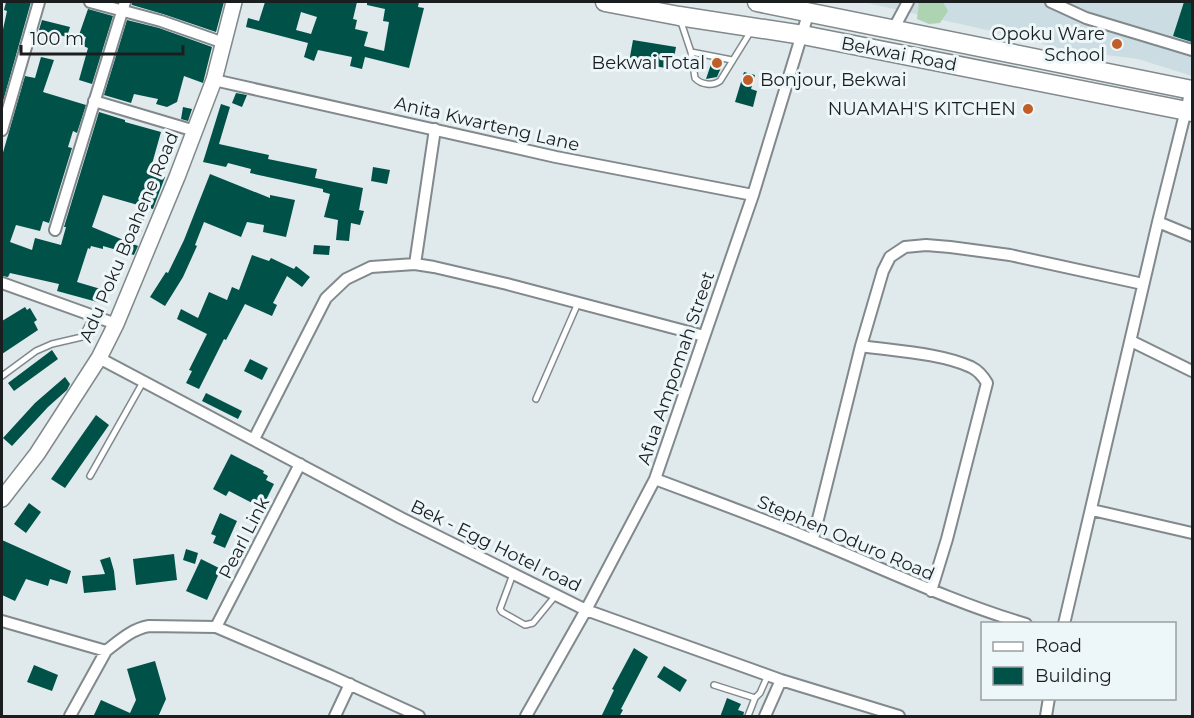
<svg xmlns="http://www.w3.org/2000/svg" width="1194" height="718" font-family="Montserrat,sans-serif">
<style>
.built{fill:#cbdde2}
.green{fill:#add3b2}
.building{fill:#005249;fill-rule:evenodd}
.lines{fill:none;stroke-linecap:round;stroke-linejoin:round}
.lane-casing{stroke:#81898c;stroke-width:8}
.street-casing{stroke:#81898c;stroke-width:14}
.secondary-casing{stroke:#81898c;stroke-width:18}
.highway-casing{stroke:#81898c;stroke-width:21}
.lane{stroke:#fff;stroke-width:5}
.street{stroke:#fff;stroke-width:10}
.secondary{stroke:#fff;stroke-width:15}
.highway{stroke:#fff;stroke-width:18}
.poi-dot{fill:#c15d27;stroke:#edf6f9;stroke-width:2}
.labels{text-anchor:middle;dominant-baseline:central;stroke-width:6;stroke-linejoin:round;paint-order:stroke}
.poi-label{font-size:18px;fill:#1b1e1f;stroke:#edf6f9;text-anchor:end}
.street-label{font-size:18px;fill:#1b1e1f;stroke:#edf6f9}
</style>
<rect width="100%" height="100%" fill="#e0e9eb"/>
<path class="built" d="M863,2H1192V76L1138,59L1061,49L1022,38Z"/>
<path class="green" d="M919,2H943L948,11L940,23L929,24L917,19Z"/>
<path class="building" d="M6,2H31L2,105V34L7,11L4,10Z
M132,2H224L216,32L163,14L132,5Z
M265,2H357L353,19L357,20L355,29L368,32L364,46L384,51L389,22L383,21L385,9L367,5V2H419L418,7L424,8L409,68L365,57L362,69L350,66L352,57L318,50L314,61L304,57L308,43L246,27L248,18L259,21ZM301,12L317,17L311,34L296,30Z
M1184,2H1192V42L1173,36Z
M88,9L113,16L92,84L79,80L88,48L83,46L86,37L79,35Z
M42,20L70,27L67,37L39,30Z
M127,20L159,28L212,47L203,83L184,76L177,102L167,107L156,104L158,99L134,94L131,103L104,95Z
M633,40L676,47L672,69L629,62Z
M41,57L54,60L43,92L86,105L77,133L73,131L68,147L72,148L49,223L43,221L40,231L16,225L10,242L32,250L35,238L61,245L66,227H64L99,112L125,120V122L161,132L150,171L165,177L153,209L147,207L141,232L133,230L138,205L103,195L92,227L138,246L134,255L103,246V249L91,246L90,249L88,248L77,282L104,290L101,303L57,291L59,284L10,273L8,277L2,276V156L25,76L35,78Z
M712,61L723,63L717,77L706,79Z
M744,72L755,75L751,89L757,91L753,107L735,102Z
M236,93L247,95L242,107L232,103Z
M221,104L230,107L219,144L269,155L268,159L317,169L315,178L363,188L359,210L364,211L360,225L351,223L349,241L336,240L338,220L324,217L330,194L323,192V189L250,173L251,169L228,163L226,167L203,162Z
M183,107L192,109L188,121L181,119Z
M373,167L390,170L387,184L371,181Z
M210,174L270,198V195L295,200L286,237L263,232L264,225L247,222L241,237L204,222L195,245L197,246L183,277L165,306L150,297L166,272L168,273L184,240Z
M314,245L330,246L329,255L313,254Z
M252,255L269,261L271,258L294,269L296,266L310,277L302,287L287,276L273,303L277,305L272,316L245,304L226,340L224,339L199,389L186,383L192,371L189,370L207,334L177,319L181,309L198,318L209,292L227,300L232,287L239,290Z
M25,307L27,310L30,308L37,320L34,322L38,330L2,354V321Z
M52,350L58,359L14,391L8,383Z
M250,359L268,368L262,380L244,371Z
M65,377L70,384L67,390L48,407L12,446L3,438L35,403Z
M206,393L242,411L238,419L202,401Z
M96,415L109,425L65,488L51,479Z
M231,454L264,471L263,473L268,476L266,480L274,484L262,508L229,491L226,496L213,489Z
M29,503L41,512L26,533L14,524Z
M220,513L237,521L225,548L213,543L216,536L211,534Z
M2,540L71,571L67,584L50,579L48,586L26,579L15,601L2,595Z
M186,549L198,553L195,564L183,560Z
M174,554L177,580L136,585L133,559Z
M110,557L114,571L116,590L84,593L82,576L105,574L100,560Z
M201,559L221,569L207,600L186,591Z
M634,648L648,657L621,709L623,710L619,717H601L614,690L612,689Z
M155,661L166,699L158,717H93L101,700L130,713L136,700L127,669Z
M34,665L58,675L52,691L27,682Z
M664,666L687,680L680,692L657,677Z
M727,698L741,704L738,710L744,712L743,717H720Z"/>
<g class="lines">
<g class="lane-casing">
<path id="lane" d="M680,19L691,52L695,78C701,85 713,86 720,81L751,31
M691,52L732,60
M2,376L36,351L52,344L82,337L93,316
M536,399L578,303
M90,476L143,382
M513,574L500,609L502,612L525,625L533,623L556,595
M714,685L755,698L760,693L768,675
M748,716L755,698"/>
</g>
<g class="street-casing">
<path id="street" d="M90,2L161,21L224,43
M1051,2L1086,18L1192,50
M894,28L908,2
M214,80L556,157L753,195
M94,101L195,131
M2,130L39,2
M1158,222L1192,236
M55,230L125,2
M415,264L435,129
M2,283L116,324
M1131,341L1192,371
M861,346C895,351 940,353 971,367C979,371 983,376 987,383L947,539L931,591
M99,358L401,518L586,610L781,680L899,716
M254,439L326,298L346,279L371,267L415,264L434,267L507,284L704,336
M655,479C708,499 761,518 813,540C884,569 952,602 1026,624
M1092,510L1192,533
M813,539L861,346L883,271L890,257L905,247L926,245L950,247L1010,255L1143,284
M2,621L106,651C120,640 132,629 149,626L216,627L331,676L419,716
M1064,624L1158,222L1191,90
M216,627L300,464
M70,716L106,651
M335,716L350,684
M526,716L586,610L655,479L753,195L809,11
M765,716L781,680
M1046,716L1049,698"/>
</g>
<g class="secondary-casing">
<path id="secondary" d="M2,499L37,454L99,358L116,324L177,177L214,80L234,2"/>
</g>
<g class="highway-casing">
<path id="highway" d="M605,2L679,16L803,35L1192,112
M757,2L1192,90"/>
</g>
<use href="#lane" class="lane"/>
<use href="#street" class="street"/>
<use href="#secondary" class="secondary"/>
<use href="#highway" class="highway"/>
</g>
<g class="poi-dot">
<circle cx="1117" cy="44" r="6"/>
<circle cx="717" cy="63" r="6"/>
<circle cx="748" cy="80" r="6"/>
<circle cx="1028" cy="109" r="6"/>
</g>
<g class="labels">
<g class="poi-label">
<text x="1105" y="34">Opoku Ware<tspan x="1105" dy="21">School</tspan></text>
<text x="705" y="63">Bekwai Total</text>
<text x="760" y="80" text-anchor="start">Bonjour, Bekwai</text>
<text x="1016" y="109">NUAMAH'S KITCHEN</text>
</g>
<g class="street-label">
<text transform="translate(899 54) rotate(11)">Bekwai Road</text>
<text transform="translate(487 124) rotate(13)">Anita Kwarteng Lane</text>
<text transform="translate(129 237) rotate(-67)">Adu Poku Boahene Road</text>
<text transform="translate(676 368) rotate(-71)">Afua Ampomah Street</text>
<text transform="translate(244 538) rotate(-63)">Pearl Link</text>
<text transform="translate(846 538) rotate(23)">Stephen Oduro Road</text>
<text transform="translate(496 546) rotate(26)">Bek - Egg Hotel road</text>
</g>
</g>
<rect width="1194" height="718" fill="none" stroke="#1b1e1f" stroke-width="6"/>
<rect x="981" y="622" width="195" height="78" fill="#edf6f9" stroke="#99a0a2" stroke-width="1.5"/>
<rect x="993" y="642" width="30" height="9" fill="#ffffff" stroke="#99a0a2" stroke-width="1.5"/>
<text x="1035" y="652" font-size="18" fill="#1b1e1f">Road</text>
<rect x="993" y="667" width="30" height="18" fill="#005249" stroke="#99a0a2" stroke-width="1.5"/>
<text x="1035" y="682" font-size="18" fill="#1b1e1f">Building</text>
<path d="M21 45v9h162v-9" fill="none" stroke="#1b1e1f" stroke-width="3"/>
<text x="30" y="45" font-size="18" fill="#1b1e1f" stroke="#edf6f9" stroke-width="4.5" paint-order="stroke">100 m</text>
</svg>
